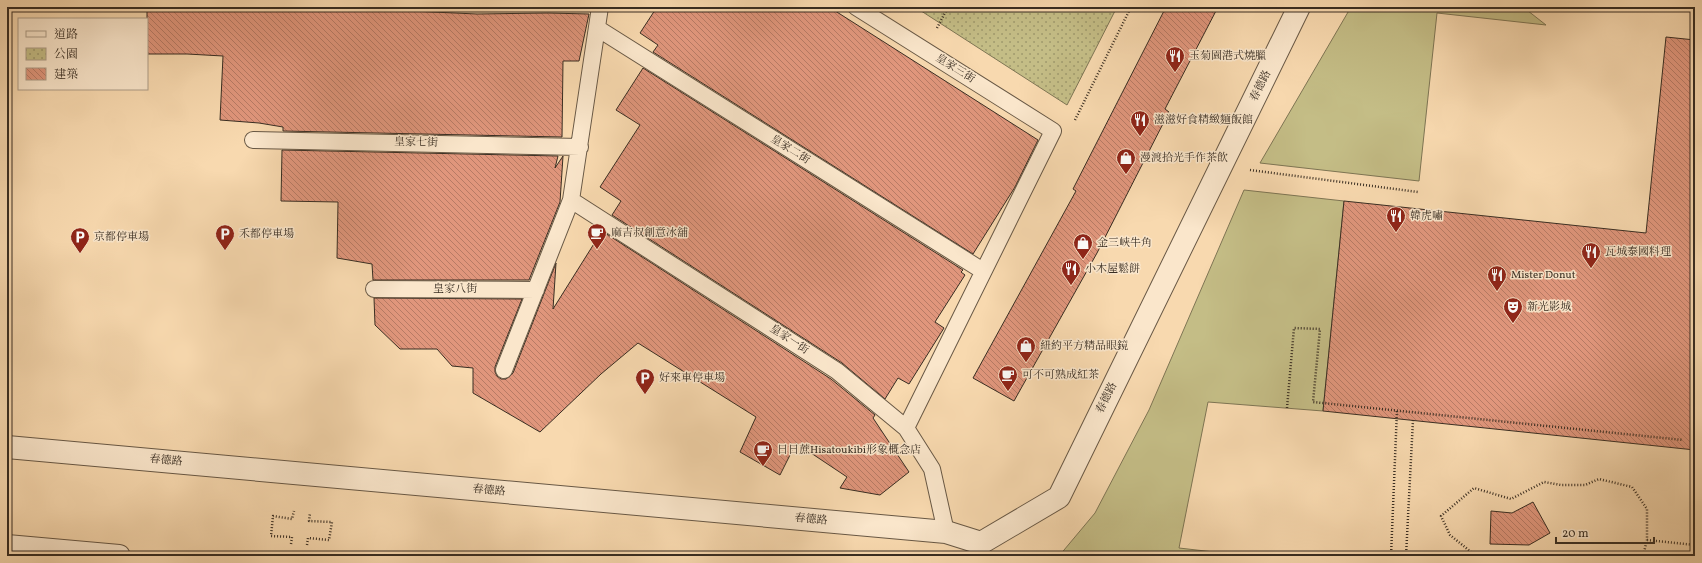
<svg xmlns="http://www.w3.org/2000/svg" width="1702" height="563" font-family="Vollkorn,'Noto Serif TC',serif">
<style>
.green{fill:#c4bd86;stroke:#7e7554}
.park{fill:url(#park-dots);stroke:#7e7554}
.building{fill:url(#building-back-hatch);stroke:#382d22}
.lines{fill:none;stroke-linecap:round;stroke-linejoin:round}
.service-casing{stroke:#685845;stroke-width:18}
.minor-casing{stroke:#685845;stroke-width:24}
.path{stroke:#382d22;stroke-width:2.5;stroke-dasharray:1 2;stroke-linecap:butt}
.service{stroke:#fae6cb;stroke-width:16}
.minor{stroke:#fae6cb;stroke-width:22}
.labels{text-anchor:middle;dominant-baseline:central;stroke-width:3;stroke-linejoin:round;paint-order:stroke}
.poi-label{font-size:11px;fill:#382d22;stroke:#fae6cb;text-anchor:start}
.street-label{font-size:11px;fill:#382d22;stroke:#fae6cb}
</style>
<defs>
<pattern id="park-dots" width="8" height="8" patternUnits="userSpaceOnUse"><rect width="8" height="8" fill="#c4bd86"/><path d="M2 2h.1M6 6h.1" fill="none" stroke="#a09a6d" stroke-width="1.8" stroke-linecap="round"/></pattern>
<pattern id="building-back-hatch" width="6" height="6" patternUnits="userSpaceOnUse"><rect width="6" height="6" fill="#e0967c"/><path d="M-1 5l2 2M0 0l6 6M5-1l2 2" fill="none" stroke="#b77b65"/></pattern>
</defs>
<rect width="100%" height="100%" fill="#f8d9af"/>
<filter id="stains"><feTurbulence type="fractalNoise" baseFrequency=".005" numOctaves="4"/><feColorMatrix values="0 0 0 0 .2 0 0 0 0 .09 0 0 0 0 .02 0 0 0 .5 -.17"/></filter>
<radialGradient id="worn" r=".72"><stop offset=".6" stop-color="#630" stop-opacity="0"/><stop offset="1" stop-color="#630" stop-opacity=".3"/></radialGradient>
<path class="green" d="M1351,7H1523L1546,25L1437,13L1419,181L1260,163Z
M1244,190L1344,201L1323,411L1208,402L1179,548L1249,556H1059L1095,513L1149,410Z"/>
<path class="park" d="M915,7H1117L1067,105Z"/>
<path class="building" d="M147,7H320L477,14L548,13L589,14L579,61H563L562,137L283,131V127L259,123L220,120L223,56L187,54H147Z
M657,7H829L1038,140L1015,187L973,254L653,52L658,45L640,33Z
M1166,7H1218L1165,109L1169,112L1097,253L1014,401L973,378L1076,191L1073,189Z
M1666,37L1695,40V450L1323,411L1344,201L1646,233Z
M643,68L963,270L961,272L965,275L935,322L944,328L909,384L898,378L885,399L842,363L612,215L621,201L600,187L640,125L616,110Z
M282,150L558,156L555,168L563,156L560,202L529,280H373L372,264L337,258L338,202L281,201Z
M602,231L831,379L875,415L873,418L909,472L880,495L840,488L847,477L796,443L780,475L740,452L756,417L638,343L601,374L540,432L473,393V368L452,366L437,349H400L375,325L374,298L522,299L495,367V372L497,376L501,379H506L513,373L556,263L553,309Z
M1533,502L1550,533L1529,545L1490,544L1491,511L1512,513Z"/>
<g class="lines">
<g class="service-casing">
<path id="service" d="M856,7L1053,131L906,428
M597,28L983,271
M253,140L580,147
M571,200L837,371L906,428L932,469L946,532
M374,289L536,290
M504,370L571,200L600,7"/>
</g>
<g class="minor-casing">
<path id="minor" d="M7,447L946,532L981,543L1059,497L1299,7
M7,546L119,556"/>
</g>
<path class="path" d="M937,28L948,7
M1075,120L1131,7
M1250,170L1418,192
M1287,408L1294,328L1320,329L1313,402L1683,440
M1647,540L1695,545
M291,544L292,537L271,536L273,516L292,519L294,511
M307,545L308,538L329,540L332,522L309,521L310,513
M1391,556L1397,410
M1406,556L1413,420
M1476,556L1450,535L1441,516L1474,488L1511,499L1544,482L1561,485H1585L1599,479L1632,487L1647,509V540L1643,556
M1581,556H1587"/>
<use href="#service" class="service"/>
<use href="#minor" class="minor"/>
</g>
<defs>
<g id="restaurant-pin" transform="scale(1)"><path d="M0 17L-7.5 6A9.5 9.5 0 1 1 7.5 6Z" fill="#8f2418" stroke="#fae6cb"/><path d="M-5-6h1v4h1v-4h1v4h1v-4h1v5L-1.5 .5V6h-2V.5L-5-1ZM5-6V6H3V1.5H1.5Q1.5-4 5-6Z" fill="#fff"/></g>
<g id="shop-pin" transform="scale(1)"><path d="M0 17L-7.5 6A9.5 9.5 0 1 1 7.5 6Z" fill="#8f2418" stroke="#fae6cb"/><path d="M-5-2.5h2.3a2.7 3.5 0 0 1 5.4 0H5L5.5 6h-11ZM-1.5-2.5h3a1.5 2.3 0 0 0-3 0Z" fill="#fff"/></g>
<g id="cafe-pin" transform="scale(1)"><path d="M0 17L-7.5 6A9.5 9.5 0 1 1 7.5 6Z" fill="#8f2418" stroke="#fae6cb"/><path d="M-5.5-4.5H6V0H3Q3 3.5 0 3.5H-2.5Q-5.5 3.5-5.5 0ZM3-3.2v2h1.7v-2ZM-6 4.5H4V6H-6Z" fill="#fff"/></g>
<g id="parking-pin" transform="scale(1)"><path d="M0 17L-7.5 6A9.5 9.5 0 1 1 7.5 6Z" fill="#8f2418" stroke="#fae6cb"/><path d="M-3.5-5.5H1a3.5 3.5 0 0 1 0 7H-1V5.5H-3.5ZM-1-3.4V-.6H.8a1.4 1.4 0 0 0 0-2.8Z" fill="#fff"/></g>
<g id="theatre-pin" transform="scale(1)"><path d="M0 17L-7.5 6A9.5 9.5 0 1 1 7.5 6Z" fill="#8f2418" stroke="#fae6cb"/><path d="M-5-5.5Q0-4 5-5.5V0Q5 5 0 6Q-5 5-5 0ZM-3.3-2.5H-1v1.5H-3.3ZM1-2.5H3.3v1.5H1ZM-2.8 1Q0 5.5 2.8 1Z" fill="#fff"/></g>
</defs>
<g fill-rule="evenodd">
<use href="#restaurant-pin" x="1175" y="56"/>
<use href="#restaurant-pin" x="1140" y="120"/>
<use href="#shop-pin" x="1126" y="158"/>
<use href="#restaurant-pin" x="1396" y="216"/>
<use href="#cafe-pin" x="597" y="233"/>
<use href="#parking-pin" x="225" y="234"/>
<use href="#parking-pin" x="80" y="237"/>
<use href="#shop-pin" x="1083" y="243"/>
<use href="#restaurant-pin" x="1591" y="252"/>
<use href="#restaurant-pin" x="1071" y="269"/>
<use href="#restaurant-pin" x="1497" y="275"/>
<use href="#theatre-pin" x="1513" y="307"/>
<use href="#shop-pin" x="1026" y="346"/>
<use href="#cafe-pin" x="1008" y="375"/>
<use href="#parking-pin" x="645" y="378"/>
<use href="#cafe-pin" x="763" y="450"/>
</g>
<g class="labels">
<g class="poi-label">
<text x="1189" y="56">玉菊園港式燒臘</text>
<text x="1154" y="120">滋滋好食精緻麵飯館</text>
<text x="1140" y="158">漫渡拾光手作茶飲</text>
<text x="1410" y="216">韓虎嘯</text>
<text x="611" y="233">麻吉叔創意冰舖</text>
<text x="239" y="234">禾都停車場</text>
<text x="94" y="237">京都停車場</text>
<text x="1097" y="243">金三峽牛角</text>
<text x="1605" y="252">瓦城泰國料理</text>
<text x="1085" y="269">小木屋鬆餅</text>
<text x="1511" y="275">Mister Donut</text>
<text x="1527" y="307">新光影城</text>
<text x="1040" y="346">紐約平方精品眼鏡</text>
<text x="1022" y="375">可不可熟成紅茶</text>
<text x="659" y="378">好來車停車場</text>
<text x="777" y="450">日日蔗Hisatoukibi形象概念店</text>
</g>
<g class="street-label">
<text transform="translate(955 69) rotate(32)">皇家三街</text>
<text transform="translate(1261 86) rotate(-64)">春德路</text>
<text transform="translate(416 143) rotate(1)">皇家七街</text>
<text transform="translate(790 150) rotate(32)">皇家二街</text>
<text x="455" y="289">皇家八街</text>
<text transform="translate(789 340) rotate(33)">皇家一街</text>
<text transform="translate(1107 398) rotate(-64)">春德路</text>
<text transform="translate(166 461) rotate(5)">春德路</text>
<text transform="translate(489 491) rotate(5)">春德路</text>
<text transform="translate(811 520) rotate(5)">春德路</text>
</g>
</g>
<rect width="1702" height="563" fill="none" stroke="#f8d9af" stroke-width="24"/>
<rect x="8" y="8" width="1686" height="547" fill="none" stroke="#382d22" stroke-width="2"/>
<rect x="12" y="12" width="1678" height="539" fill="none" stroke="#382d22"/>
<rect x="18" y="18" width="130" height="72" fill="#fae6cb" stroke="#ac9c87"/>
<rect x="26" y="31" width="20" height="6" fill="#fae6cb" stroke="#ac9c87"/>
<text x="54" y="38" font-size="12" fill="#382d22">道路</text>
<rect x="26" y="48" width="20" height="12" fill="url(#park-dots)" stroke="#ac9c87"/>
<text x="54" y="58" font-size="12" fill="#382d22">公園</text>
<rect x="26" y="68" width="20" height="12" fill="url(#building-back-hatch)" stroke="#ac9c87"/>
<text x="54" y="78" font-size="12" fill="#382d22">建築</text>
<path d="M1556 537v6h98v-6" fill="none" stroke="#382d22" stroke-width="2"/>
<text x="1562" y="537" font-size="12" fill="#382d22" stroke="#fae6cb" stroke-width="3" paint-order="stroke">20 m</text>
<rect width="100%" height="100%" filter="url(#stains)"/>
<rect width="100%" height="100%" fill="url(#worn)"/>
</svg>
